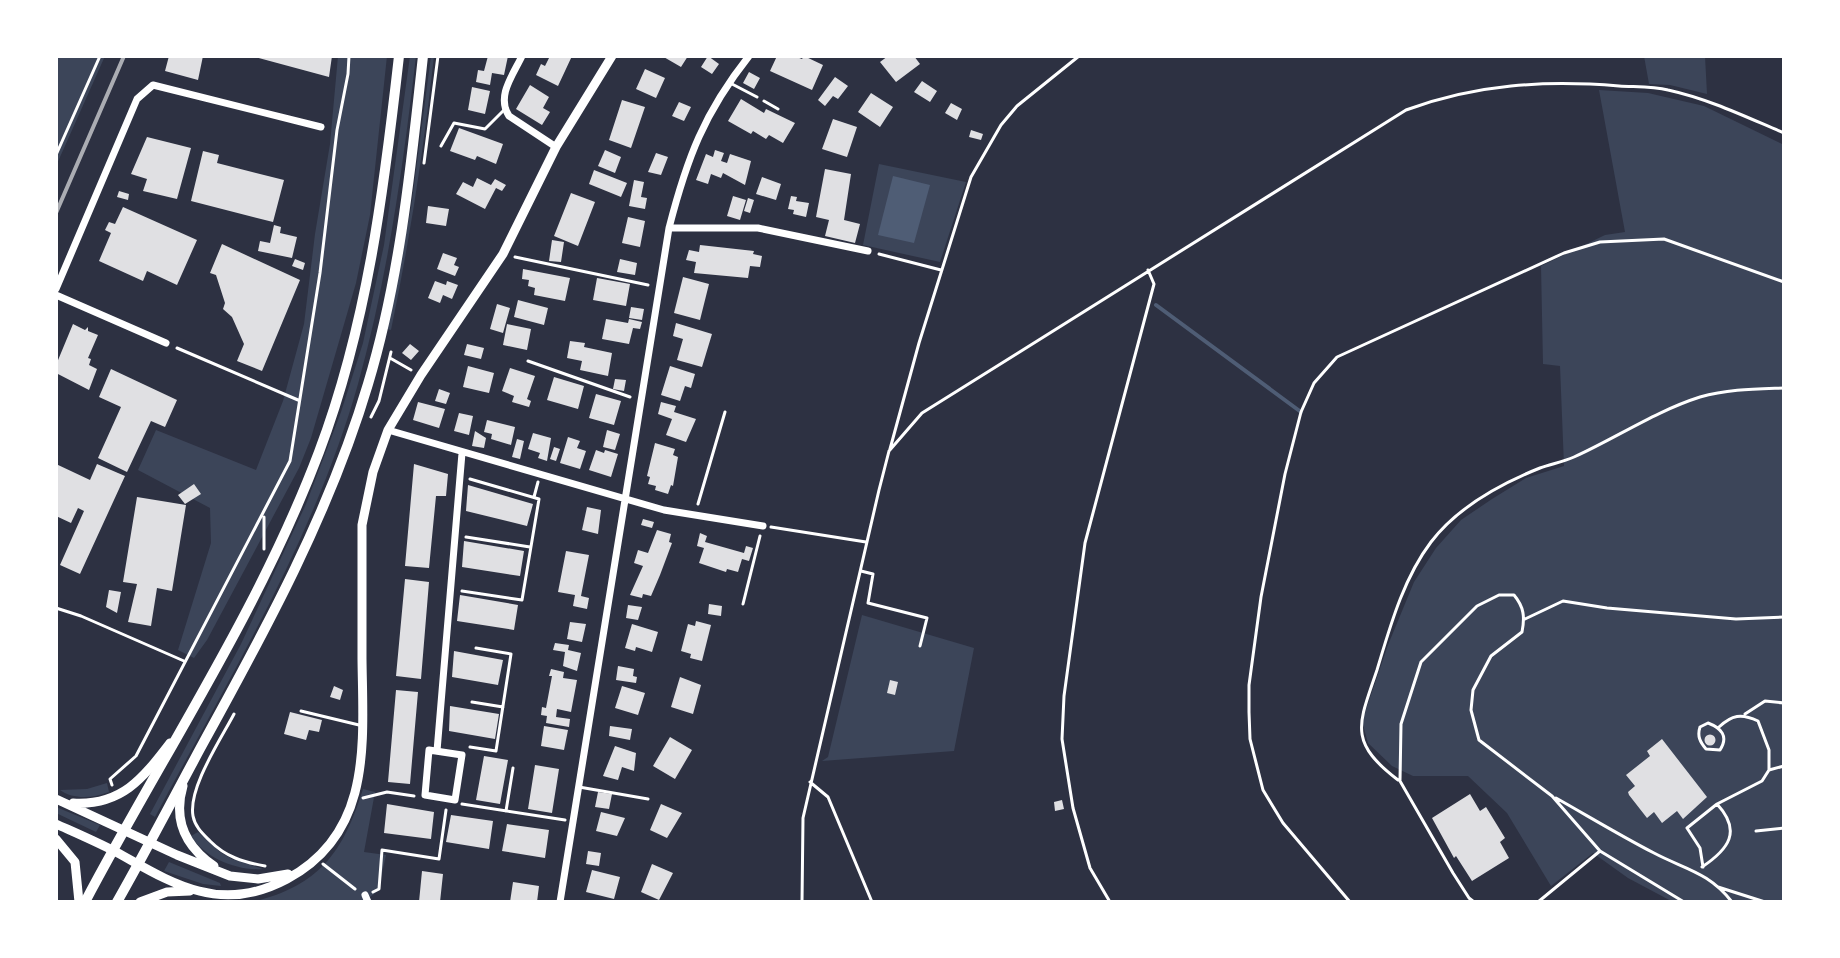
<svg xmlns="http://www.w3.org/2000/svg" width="1840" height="958" font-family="'Times New Roman',serif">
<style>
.green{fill:#3c4559}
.water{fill:#4f5d75}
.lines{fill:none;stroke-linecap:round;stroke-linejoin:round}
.stream{stroke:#4f5d75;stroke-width:4}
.building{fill:#e0e0e3}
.path{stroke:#fff;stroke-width:3}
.service{stroke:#fff;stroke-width:3}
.minor{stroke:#fff;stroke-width:7}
.secondary{stroke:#fff;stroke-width:9}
.primary{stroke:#fff;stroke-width:10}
.rail{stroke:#abadb3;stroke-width:4}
</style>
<rect width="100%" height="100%" fill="#2d3142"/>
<path class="green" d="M56,56H105L56,166Z
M338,56H387L370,215L356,283L311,438L299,468L207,640L194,658L178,650L211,543L210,508L138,470L156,430L256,470L283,401L304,324L315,234L330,144Z
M410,56H416C403,167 388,276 358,384C315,537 229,678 155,817L150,814L241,644L306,504L341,412L363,343L384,245Z
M431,56H434C424,148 410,239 391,330L387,329L411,208Z
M1644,56H1705L1707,94L1670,85L1649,84Z
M1599,90L1648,93L1704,106L1784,145V902H1673L1628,878L1593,853L1551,886L1507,813L1468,776H1413L1392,766L1368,743L1362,721L1388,645L1414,582L1436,548L1461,520L1492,499L1526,478L1564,466L1560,366L1543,364L1541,266L1605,235L1625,232Z
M879,164L966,182L940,262L863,245Z
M862,615L974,648L954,751L822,761L828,757Z
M107,783L109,792C93,798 74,800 60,790L87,789Z
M363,789L375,792L364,852L386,855L378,891L363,902H252C319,886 343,853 363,789Z
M56,807L100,825L96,832L56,813Z
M198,832L220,852L232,859L263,869C237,871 205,858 191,836Z
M169,862L220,883L221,886L203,884L164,871Z"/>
<path class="water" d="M893,176L930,185L914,243L878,235Z"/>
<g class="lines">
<path class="stream" d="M1156,305L1301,412"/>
</g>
<path class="building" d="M169,56H203L198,80L165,71Z
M255,56H332L329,77L255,57Z
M488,56H508L504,75L492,73L490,85L476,82L478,70L484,71Z
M550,56H572L558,86L536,75L541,64L545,66Z
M662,56H688L681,67Z
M708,56L719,64L712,74L701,67Z
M777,56H794L802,59L804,56L823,65L812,90L770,71Z
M888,56H914L920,64L896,82L880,62Z
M645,69L665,78L656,98L636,89Z
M749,72L760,78L754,89L743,83Z
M835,77L848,86L838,99L833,96L825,106L818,100Z
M922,81L937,91L930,102L914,92Z
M530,85L549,97L543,108L550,112L542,125L516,109Z
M472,87L490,91L485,114L468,110Z
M871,93L893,107L880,127L858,112Z
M741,99L764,113L766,109L795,123L783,143L769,135L766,139L753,131L751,134L728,121Z
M622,100L645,107L631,148L609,140Z
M679,102L691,107L684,121L672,116Z
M951,103L962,109L957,120L945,113Z
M833,119L857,127L847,157L822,149Z
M459,128L503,144L496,164L477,156L475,160L450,151Z
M971,130L983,134L981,140L969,137Z
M147,137L191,148L177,199L143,191L147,179L131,174Z
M605,150L621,157L615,173L598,166Z
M715,150L724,153L721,161L727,163L730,154L751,161L745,185L723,173L721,178L711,174L708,184L696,180L706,154L713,157Z
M203,151L219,155L217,163L284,180L273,222L191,201Z
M656,153L668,157L661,175L648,172Z
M825,169L851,174L844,220L860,224L855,243L825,236L829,220L816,217Z
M594,170L627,183L621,197L589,184Z
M762,177L781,184L776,200L756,194Z
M477,178L491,185L495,179L506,185L502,191L496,188L485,209L456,194L463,182L473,187Z
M634,180L644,182L641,197L647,198L645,209L629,206Z
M119,191L129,194L128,200L117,197Z
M571,193L595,202L578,246L554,236Z
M733,196L746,200L740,220L727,216Z
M791,196L797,197L796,201L809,203L806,217L793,214L794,210L788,209Z
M748,198L754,200L750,213L744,211Z
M428,206L449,209L446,226L426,223Z
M123,207L197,240L177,285L147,271L143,281L99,261L111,233L105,230L109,222L115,224Z
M628,217L645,221L640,247L622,243Z
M274,225L281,227L280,233L297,237L292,258L258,251L260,241L270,243Z
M552,240L564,242L561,262L549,261Z
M222,244L300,280L262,371L237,361L244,344L232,317L223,309L225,303L216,275L210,273Z
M700,245L754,251L753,254L762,256L760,267L750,266L748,278L694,273L696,262L686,260L689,250L699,252Z
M443,253L457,258L454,265L459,267L455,276L437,269Z
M295,259L305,263L303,270L292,266Z
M620,259L637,263L635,275L617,272Z
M523,269L570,278L565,301L534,295L535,288L528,286L529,280L522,279Z
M683,277L709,284L700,320L674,313Z
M597,278L630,284L626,306L593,300Z
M435,281L446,285L447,281L458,285L452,299L443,295L440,303L428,298Z
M518,300L548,308L544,325L514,317Z
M497,304L510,308L503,333L490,329Z
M631,307L644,309L642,320L629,318Z
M606,319L628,323L629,319L642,322L640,329L633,328L629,344L602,339Z
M676,323L712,334L702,367L677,360L683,339L673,336Z
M73,324L85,330L88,327V331L98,335L88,358L91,359L89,365L97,369L89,390L56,373V365Z
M507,324L531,329L527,350L503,345Z
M570,341L585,343L584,347L612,353L608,376L580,370L582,361L567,358Z
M410,344L419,351L411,360L402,353Z
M467,344L484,348L481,359L464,355Z
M468,366L494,373L489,393L463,387Z
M670,366L695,374L691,388L685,386L680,401L661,395Z
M510,368L535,376L527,399L531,401L529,407L512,402L514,396L502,391Z
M111,369L177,400L165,427L151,421L127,472L98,458L121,407L99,397Z
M554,377L584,386L578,409L547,400Z
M615,379L626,380L624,391L613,389Z
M439,389L450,393L446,404L435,401Z
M596,394L621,401L614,425L589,418Z
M418,402L445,409L439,428L413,420Z
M661,402L676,406L674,412L696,419L686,442L666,435L672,419L658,414Z
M459,413L473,416L469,435L454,431Z
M487,420L515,427L511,445L491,439L492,434L484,432Z
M607,430L620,434L615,450L603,447Z
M475,431L486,438L484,448L472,446Z
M533,433L551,438L547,461L538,458L540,453L528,449Z
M568,437L580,441L577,448L586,451L580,469L560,463Z
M517,439L524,441L520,459L512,457Z
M655,443L675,449L673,455L678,457L673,486L671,485L668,494L655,490L656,486L648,484L650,477L647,476Z
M554,447L560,449L556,461L550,459Z
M596,450L604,453L605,450L618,454L611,477L589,470Z
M56,464L90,480L97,464L125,476L80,574L60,565L84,511L78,508L71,523L56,516Z
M414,464L448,474L446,496H436L429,568L405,566Z
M194,484L201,494L185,504L178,495Z
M468,485L533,504L527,526L466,511Z
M137,497L186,505L172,591L157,588L151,626L128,622L137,584L123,582Z
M587,507L601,510L598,534L582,530Z
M643,519L654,522L652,528L641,525Z
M657,530L671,534L669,542L672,543L660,575L651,596L643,594L642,598L630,595L643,566L634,563L638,550L648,553Z
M700,533L707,536L705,542L744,553L746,546L753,548L749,561L742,559L738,572L727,569L726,572L699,563L704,548L697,546Z
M464,541L524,551L520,576L462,567Z
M566,551L589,555L581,596L589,598L587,609L573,606L575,595L558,592Z
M405,579L429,582L421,679L396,676Z
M109,590L121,592L117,613L106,607Z
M460,595L518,605L514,630L457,621Z
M709,604L722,606L721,616L708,614Z
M628,605L642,607L638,620L626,618Z
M696,621L711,625L702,661L690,658L691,654L681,651L688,624L695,626Z
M570,622L586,624L582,642L567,639Z
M632,624L658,632L652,652L636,647L635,651L625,648Z
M555,643L569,645L568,650L581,653L577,671L563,666L565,652L553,650Z
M454,651L503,660L498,685L452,677Z
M618,666L634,669L633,676L637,677L636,683L616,680Z
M551,669L564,672L563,678L577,680L571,712L557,709L556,717L570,719L569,727L546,723L547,716L541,715L542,707L546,708L552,676H549Z
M680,677L701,685L693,714L671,707Z
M890,680L898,682L895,695L887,693Z
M334,686L343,690L340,700L330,697Z
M622,686L645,693L638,715L615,708Z
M396,690L418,692L410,784L388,782Z
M450,706L499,714L495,739L449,731Z
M290,712L322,720L319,732L309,730L306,740L284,734Z
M544,726L568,730L564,750L541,746Z
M610,726L632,729L630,740L609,736Z
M1704.5 740a5.5 5.5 0 1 1 11 0a5.5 5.5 0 1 1-11 0Z
M670,737L692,750L675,779L653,766Z
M1662,739L1707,797L1683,819L1677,811L1662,823L1654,812L1647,818L1629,795L1628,792L1635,786L1626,775L1650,756L1647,751Z
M615,746L636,753L634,771L622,767L618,780L603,776Z
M484,756L508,760L500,804L476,800Z
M535,765L559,769L552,813L528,809Z
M598,792L612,794L609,809L595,807Z
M1470,794L1480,811L1486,807L1505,838L1500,842L1509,858L1472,881L1456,856L1454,858L1432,818Z
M1062,800L1064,809L1055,811L1054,802Z
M387,804L434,812L431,839L384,833Z
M661,804L682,813L667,838L650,830Z
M601,812L625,818L617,836L596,831Z
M451,815L493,821L489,849L446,842Z
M507,824L549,830L545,858L502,851Z
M588,851L601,853L599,866L586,864Z
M652,864L673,873L659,900L641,892Z
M592,870L620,877L614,899L586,892Z
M422,871L443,874L440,902H419Z
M513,882L539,886L537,902H510Z"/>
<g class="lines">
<path class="path" d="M764,101L778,109
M424,163L438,56
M879,254L941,270
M515,257L648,285
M177,348L298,400
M390,358L411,370
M528,361L630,397
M371,417L379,401L391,352
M890,449L919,343L971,177L1001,125L1017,106L1079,56
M534,497L538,482
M698,504L725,412
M771,527L866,542
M466,537L530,547
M264,549V517
M861,571L873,574L868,603L927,618L920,646
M462,591L522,600L539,499L470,479
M743,604L760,536
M56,608L81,616L184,661
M1525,619L1563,601L1607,608L1736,619L1784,617
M472,702L503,707
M234,714C221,739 188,788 193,816C195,827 203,834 210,841C226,857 243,862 265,866
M1745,714L1765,701L1784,703
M1708,723C1721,728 1729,736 1720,750L1706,749C1700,742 1697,736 1700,727Z
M470,747L496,751L511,654L476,648
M1769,770L1784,766
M1398,780C1347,741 1359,724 1377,670C1390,627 1403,579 1431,542C1457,508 1500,484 1540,468C1551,464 1563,462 1574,457C1616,438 1656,411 1700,397C1728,389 1755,389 1784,388
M810,782L828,797L872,902
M112,785L110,779L136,756L290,461L320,273L337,130L348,74L349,56
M363,798L387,792L414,796
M1556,798C1588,816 1621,836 1654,853C1684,869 1709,872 1732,902
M462,804L565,820
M506,811L513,768
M1756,831L1784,828
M323,864L355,889
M1702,867C1729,849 1742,831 1717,804
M1703,867L1700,848L1687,828L1717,804L1762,781L1769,770V750L1758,721C1741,713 1732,715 1719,727
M1718,887L1765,902
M373,892L379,889L382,850L439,859L446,810
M802,902L803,818L879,490L889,451L922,413L1406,110C1476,84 1545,80 1619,86C1635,87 1653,86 1668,90C1709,99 1746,117 1784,133
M1110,902L1090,868L1073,808L1062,739L1064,696L1085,543L1154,284L1148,270
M1350,902L1283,823L1263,790L1250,739L1249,712V685L1261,597L1285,474L1301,412L1314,383L1337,357L1564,253L1600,242L1664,239L1784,282
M1474,902L1469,898L1453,873L1400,781L1401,724L1421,662L1477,606L1499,595H1514C1524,607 1525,617 1522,632L1491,656L1473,690L1471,710L1479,740L1552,796L1600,851L1684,902
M1538,902L1600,851"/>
<path class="service" d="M732,84L757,97
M441,146L454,123L485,129L505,109
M56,155L100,56
M301,711L359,725
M579,787L648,799"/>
<path class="minor" d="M522,56C513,75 496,96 509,116L556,147
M669,228H758L868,251
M56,289L137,99L153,85L321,127
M56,295L166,343
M388,430L664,510L763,526
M429,750L462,755L455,800L425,795Z
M437,751L462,453
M365,895L368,902
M560,902L669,228C687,158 704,113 749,56"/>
<path class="secondary" d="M183,786C173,820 185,846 214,866
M56,799L177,855L230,876L258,879L288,874
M73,803C122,806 143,778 170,743
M56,824C76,833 97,842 116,852C142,866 170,884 199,891C229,899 259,894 287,879C373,833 363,743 362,659C362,614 362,570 362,525L373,472L388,430L421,375L503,254L556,147L612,56
M56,839L75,862L79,902
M140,902L167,892L190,891"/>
<path class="primary" d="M85,902C164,752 259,611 319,452C367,325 384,190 399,56
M117,902C146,851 173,799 201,747C265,631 330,512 368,384C400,278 411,166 423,56"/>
<path class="rail" d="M56,213L124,56"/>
</g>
<rect width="1840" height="958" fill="none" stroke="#ffffff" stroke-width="116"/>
</svg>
